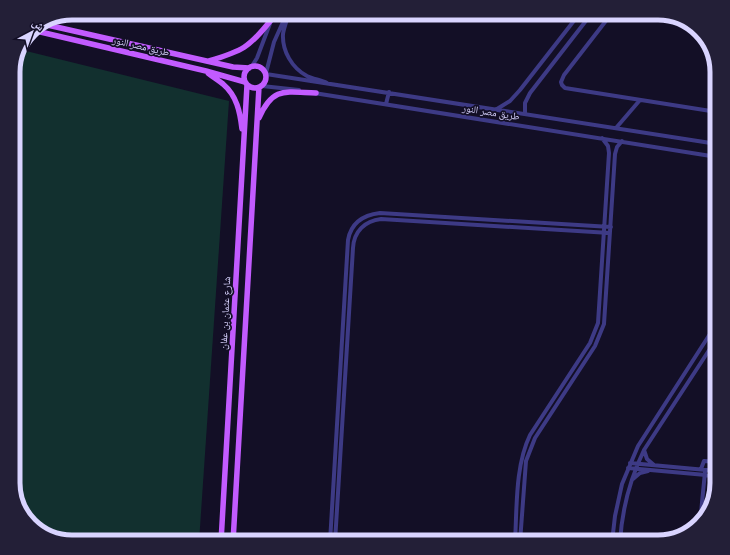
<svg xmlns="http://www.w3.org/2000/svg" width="730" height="555" font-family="Roboto,'Noto Naskh Arabic',sans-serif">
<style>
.green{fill:#12302f}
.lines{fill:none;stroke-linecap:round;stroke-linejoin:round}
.minor{stroke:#3d3a85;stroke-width:4}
.major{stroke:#c25bff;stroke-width:5.5}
.labels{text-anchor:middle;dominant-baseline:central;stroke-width:3.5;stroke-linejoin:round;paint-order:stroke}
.street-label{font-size:10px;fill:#d9d4ff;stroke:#130f26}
.rim{fill:none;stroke:#d9d4ff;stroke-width:5}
</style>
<rect width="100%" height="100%" fill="#130f26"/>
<path class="green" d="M22,50L229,101L199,542H71L36,530L19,510L13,487V67Z"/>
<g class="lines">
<path class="minor" d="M289,13C287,20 284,27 283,34C282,51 292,68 307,76C313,79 321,80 327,83
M612,13L564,75L561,82L562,85L565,88L717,112
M694,25L701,39L712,48
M252,66L257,58L274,13
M266,73L274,42L287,13
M266,74L717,144
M262,86L299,90
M314,93L717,157
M386,104L389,92
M497,109L510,101L520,90L580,13
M525,114V103L530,93L592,13
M616,128L640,100
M644,450L647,459L654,465
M630,463L717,471
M628,468L717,476
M701,469L704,461L717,462
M633,479L640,473L648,471
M700,523L705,472
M330,542L348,240C351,223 363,215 380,213L611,227
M335,542L353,248C354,231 365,221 381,219L610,233
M515,542C517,508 515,466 530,435L590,343L598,323L609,153L608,146L602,138
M520,542L526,461L535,438L595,346L604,324L615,154L617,147L622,141
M612,542L615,516L622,484L638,446L717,323
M620,542C622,509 630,479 644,450L717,338
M652,542L653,540L656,538L669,540"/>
<path class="major" d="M43,24L233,67L249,68
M32,30L206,71L245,82
M209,61C242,51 249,48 271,20
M244 77a11 11 0 1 1 22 0a11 11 0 1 1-22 0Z
M208,73C213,77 218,80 223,84C237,96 240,112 242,129
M259,118C273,86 286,92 316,93
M221,542L247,85
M233,542L259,87"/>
</g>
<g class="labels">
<g class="street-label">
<text transform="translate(141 46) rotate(13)">طريق مصر النور</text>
<text transform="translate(491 112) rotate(9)">طريق مصر النور</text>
<text transform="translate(225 313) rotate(-87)">شارع عثمان بن عفان</text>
</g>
</g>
<path d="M0 0H730V555H0ZM72 20H658A52 52 0 0 1 710 72V483A52 52 0 0 1 658 535H72A52 52 0 0 1 20 483V72A52 52 0 0 1 72 20Z" fill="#231f37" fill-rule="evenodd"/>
<path class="rim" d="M72 20H658A52 52 0 0 1 710 72V483A52 52 0 0 1 658 535H72A52 52 0 0 1 20 483V72A52 52 0 0 1 72 20Z"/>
<g transform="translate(32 32) rotate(41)" stroke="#130f26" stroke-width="3" paint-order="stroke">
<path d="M0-3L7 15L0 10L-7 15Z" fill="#d9d4ff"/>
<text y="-6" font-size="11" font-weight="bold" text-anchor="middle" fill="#d9d4ff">ش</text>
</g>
</svg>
